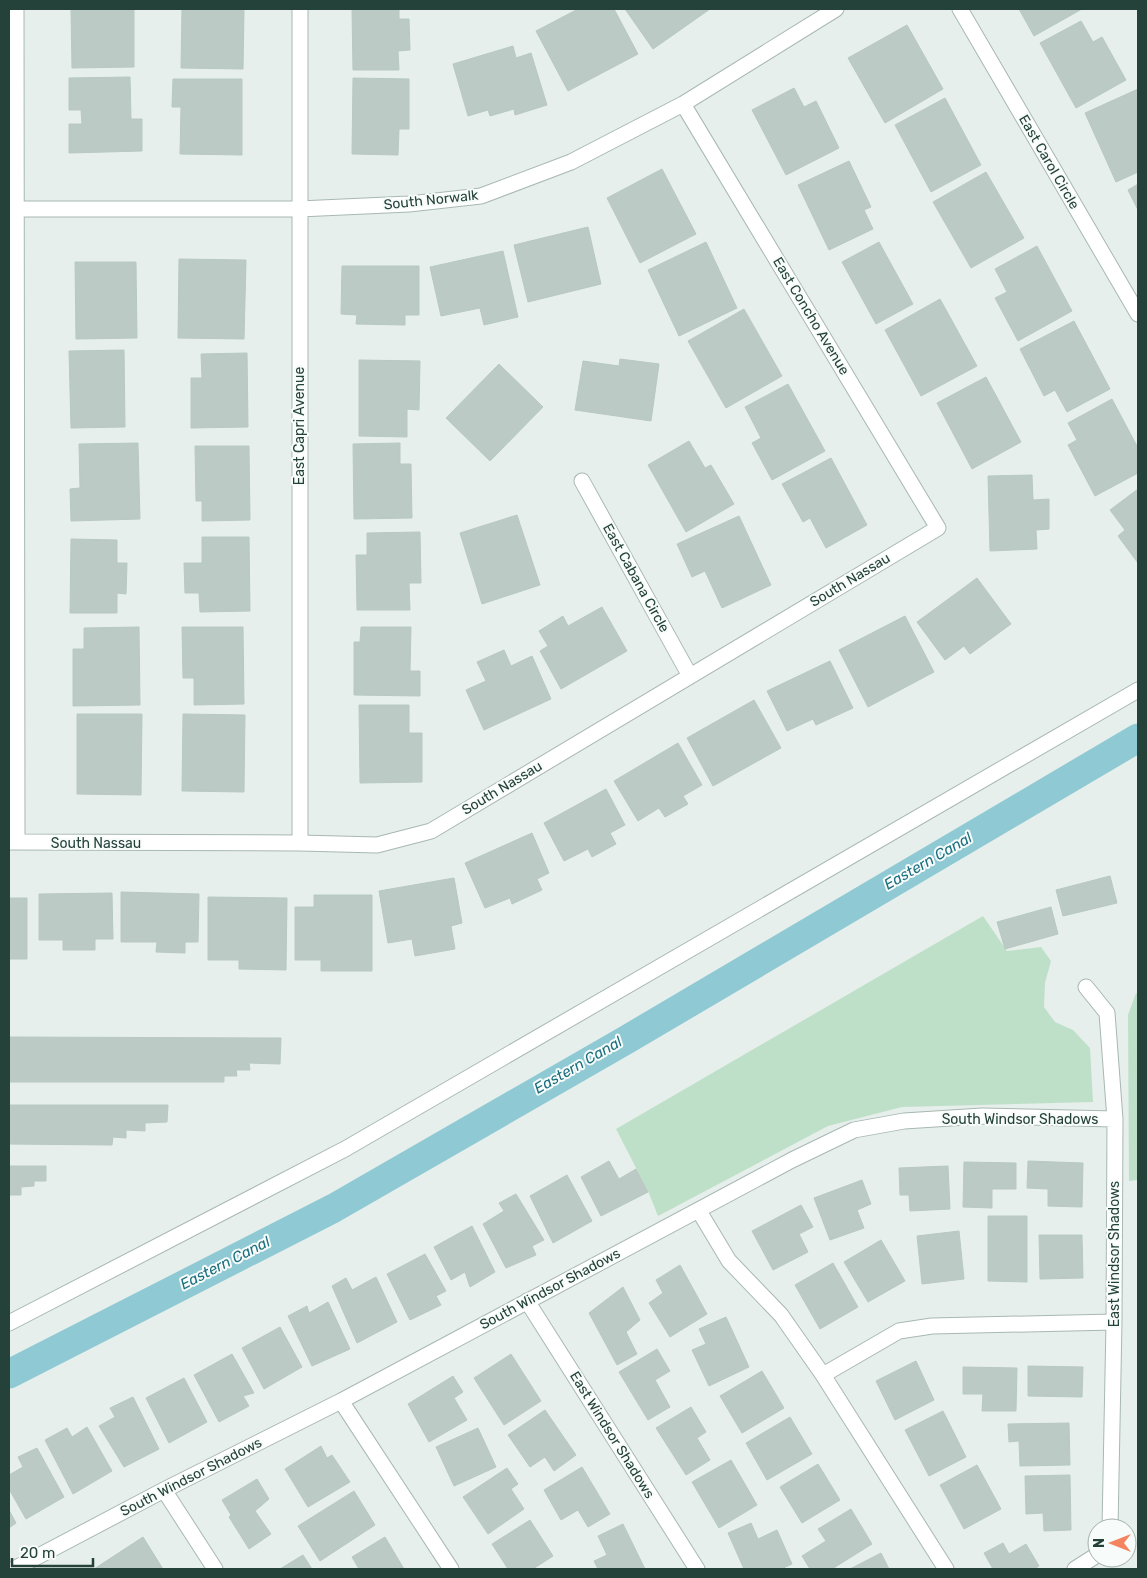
<svg xmlns="http://www.w3.org/2000/svg" width="1147" height="1578" font-family="Rubik,sans-serif">
<style>
.green{fill:#bfe0c8}
.lines{fill:none;stroke-linecap:round;stroke-linejoin:round}
.canal{stroke:#8ec9d4;stroke-width:29}
.building{fill:#bbcac4;stroke:#b8c9c2}
.service-casing{stroke:#a8b8b2;stroke-width:17}
.minor-casing{stroke:#a8b8b2;stroke-width:17}
.service{stroke:#fff;stroke-width:15}
.minor{stroke:#fff;stroke-width:15}
.labels{text-anchor:middle;dominant-baseline:central;stroke-width:4;stroke-linejoin:round;paint-order:stroke}
.street-label{font-size:14px;fill:#24423a;stroke:#f7fbf9}
.water-label{font-size:15px;font-style:italic;fill:#1c6f80;stroke:#f7fbf9}
</style>
<rect width="100%" height="100%" fill="#e6efeb"/>
<path class="green" d="M983,916L1007,951L1041,947L1051,961L1045,983L1044,1007L1055,1022L1073,1030L1090,1048L1093,1102L902,1107L828,1126L658,1216L648,1191L616,1129Z
M1136,993L1138,994V1180L1129,1181L1128,1015Z"/>
<g class="lines">
<path class="canal" d="M9,1374L334,1208L626,1040L1138,738"/>
</g>
<path class="building" d="M71,9H134V67L72,68Z
M182,9H244L243,69L181,68Z
M352,9H399V19H409L410,50L398,51L399,70H353Z
M578,9H614L638,54L568,91L536,31Z
M625,9H710L653,49Z
M1019,9H1082L1034,36Z
M1081,21L1093,42L1102,37L1126,80L1076,108L1040,43Z
M907,25L943,89L885,123L848,58Z
M513,46L516,58L531,53L547,105L515,115L514,109L490,116L488,110L468,116L453,64Z
M130,77L131,119H142V151L69,153V124H82L81,110H69V78Z
M353,78L409,79V129H399L398,155L352,154Z
M173,79H242V155L180,154L181,107H172Z
M794,88L804,107L816,101L839,148L786,175L752,110Z
M1138,89V172L1116,182L1085,113Z
M945,98L981,165L931,192L895,125Z
M849,161L871,207L864,210L873,229L829,250L798,185Z
M662,169L696,234L640,263L607,198Z
M986,172L1024,238L971,268L933,202Z
M1138,184V210L1128,190Z
M588,227L601,284L528,302L514,245Z
M706,242L737,308L679,336L648,270Z
M879,242L913,304L876,324L842,262Z
M1037,246L1072,311L1018,341L995,298L1007,292L995,269Z
M503,251L518,317L484,325L480,308L441,316L430,267Z
M179,259L246,260L244,339L178,338Z
M75,262H136L137,338L76,339Z
M342,266H419V315H405V325L356,324L357,315L341,314Z
M940,299L977,366L921,396L885,330Z
M744,309L782,376L726,408L688,341Z
M1074,321L1110,389L1067,412L1055,390L1044,396L1020,349Z
M124,350L125,427L71,428L69,351Z
M247,353L248,427L191,428V378H202L201,354Z
M620,359L659,364L651,421L575,410L583,361L619,366Z
M359,360L420,361L419,410L407,409V437L359,436Z
M499,364L543,407L490,461L446,418Z
M986,377L1021,442L972,469L937,403Z
M788,384L825,451L772,480L752,443L761,438L745,407Z
M1112,399L1138,448V473L1095,496L1068,445L1077,440L1068,423Z
M689,441L705,468L711,465L734,504L686,532L648,465Z
M138,443L140,519L71,521L70,489L80,488L79,444Z
M400,443V464H411L412,518L354,519L353,444Z
M195,446H249L250,520L202,521V501H196Z
M831,458L867,525L826,548L810,518L803,522L782,484Z
M1032,475L1033,500L1049,499V529L1036,530L1037,549L990,551L988,476Z
M1138,489V563L1118,536L1125,530L1110,510Z
M517,515L540,585L482,604L460,533Z
M739,516L771,585L722,608L705,571L692,577L677,544Z
M420,532L421,583H409L410,610H357L356,555H367V533Z
M202,537H249L250,611L200,612L199,593H185L184,563H202Z
M71,539L117,540V563H127L126,594L117,593V613H70Z
M977,578L1011,624L970,654L964,646L945,660L917,622Z
M602,607L627,651L561,689L540,651L548,646L539,631L563,616L568,626Z
M905,616L934,672L868,707L839,650Z
M139,627L140,705L73,706V649H84V628Z
M182,627H243L244,704L194,705V678H183Z
M361,627H411L410,671H420V696L354,695V642H360Z
M504,650L511,666L532,656L551,699L484,730L466,690L486,681L477,662Z
M830,661L853,708L816,725L813,719L787,731L767,691Z
M754,700L781,748L713,786L687,738Z
M359,705H409V733H422V782L360,783Z
M77,714H142L141,795L77,794Z
M183,714L245,715L244,792L182,791Z
M678,743L702,785L683,796L688,804L665,817L659,808L638,821L614,781Z
M606,789L625,825L610,833L616,844L592,857L588,849L564,861L544,823Z
M532,833L549,873L537,879L542,890L512,904L510,898L485,908L465,863Z
M1110,876L1117,903L1063,916L1056,890Z
M454,878L462,923L451,926L455,949L415,956L412,939L388,943L379,891Z
M121,892L199,894L198,942H185V953L156,952L157,942H121Z
M112,893L113,939H95V950H63V940H39V894Z
M314,895H372V971H321V960H295V907H314Z
M208,897L287,898L286,970L239,969V960H208Z
M9,898H27V959H9Z
M1051,907L1058,934L1005,949L997,922Z
M9,1037L281,1038L280,1064L249,1063L250,1070H236L237,1076H224V1082H9Z
M9,1105H168L167,1122L145,1123V1131L126,1130V1138L113,1137L112,1145L9,1144Z
M609,1161L619,1179L636,1169L648,1192L601,1216L581,1177Z
M1028,1161L1083,1163L1082,1207L1048,1206V1189L1027,1188Z
M964,1162L1016,1163V1189H992V1208L963,1207Z
M9,1166H46V1181H34V1186L21,1187V1195H9Z
M948,1166L950,1209L910,1211L909,1195H900L899,1168Z
M567,1175L592,1221L553,1243L530,1196Z
M862,1180L871,1204L857,1210L864,1228L830,1240L814,1198Z
M516,1194L544,1240L532,1246L536,1255L506,1268L483,1224L504,1211L499,1203Z
M801,1205L813,1227L799,1234L808,1252L773,1270L752,1231Z
M988,1216H1027V1282L988,1281Z
M472,1226L495,1272L470,1287L465,1272L451,1280L434,1247Z
M959,1231L964,1279L922,1284L917,1236Z
M1039,1235H1082L1083,1278L1040,1279Z
M881,1240L905,1281L868,1302L844,1262Z
M425,1254L446,1291L436,1296L441,1305L410,1320L387,1274Z
M833,1263L858,1307L820,1329L795,1285Z
M680,1265L707,1314L670,1337L649,1303L663,1293L656,1280Z
M376,1277L397,1322L357,1343L332,1286L346,1278L352,1290Z
M623,1287L640,1320L626,1332L637,1354L617,1365L589,1313Z
M328,1302L350,1349L312,1366L288,1316L307,1306L309,1313Z
M726,1317L749,1367L709,1386L692,1350L706,1344L699,1329Z
M280,1327L302,1367L264,1389L242,1348Z
M657,1349L670,1371L655,1380L670,1407L648,1420L619,1372Z
M232,1354L254,1393L243,1396L249,1406L219,1422L194,1375Z
M511,1354L541,1401L504,1425L474,1378Z
M916,1361L934,1400L895,1420L876,1381Z
M1028,1366L1083,1367L1082,1397L1028,1396Z
M963,1367L1017,1368L1016,1411H982L983,1394H963Z
M762,1371L784,1408L742,1433L720,1396Z
M453,1376L463,1392L454,1398L467,1420L429,1442L408,1404Z
M184,1378L207,1422L169,1443L146,1398Z
M133,1397L159,1449L124,1467L99,1426L115,1417L110,1408Z
M691,1407L706,1432L697,1438L710,1460L686,1475L656,1428Z
M545,1410L576,1455L554,1471L545,1457L530,1467L508,1435Z
M943,1411L966,1457L929,1476L905,1430Z
M790,1417L812,1454L767,1480L746,1443Z
M1069,1423L1070,1465L1020,1466L1019,1441L1009,1442L1008,1424Z
M87,1427L112,1471L73,1494L45,1440L67,1428L72,1437Z
M478,1428L496,1467L454,1486L436,1447Z
M321,1446L327,1458L332,1455L350,1482L308,1507L285,1469Z
M37,1448L64,1497L26,1519L9,1489V1475L23,1467L18,1457Z
M731,1460L757,1505L719,1528L692,1482Z
M818,1464L840,1500L802,1523L780,1487Z
M977,1465L1001,1509L964,1529L940,1485Z
M582,1467L610,1514L588,1527L578,1510L561,1520L544,1490Z
M507,1468L518,1484L511,1489L524,1509L488,1534L463,1497Z
M1070,1475L1071,1530L1044,1531L1043,1513L1026,1514L1025,1476Z
M257,1479L269,1499L255,1511L271,1534L249,1549L229,1517L231,1515L222,1500Z
M354,1491L375,1525L320,1561L298,1526Z
M851,1509L872,1544L832,1569H810L802,1556L826,1541L818,1529Z
M9,1510L16,1523L9,1528Z
M530,1520L553,1556L533,1569H508L492,1544Z
M751,1523L758,1539L777,1530L792,1564L781,1569H744L728,1533Z
M623,1524L645,1569H598L594,1561L607,1555L598,1536Z
M143,1537L163,1569H94Z
M385,1537L404,1569H359L352,1557Z
M1003,1543L1009,1554L1026,1544L1039,1566L1034,1569H993L984,1553Z
M881,1553L889,1569H850Z
M303,1555L312,1569H280Z"/>
<g class="lines">
<g class="service-casing">
<path id="service" d="M9,1323L345,1149L1138,690"/>
</g>
<g class="minor-casing">
<path id="minor" d="M16,9L17,842
M300,9V843
M960,9L1138,314
M9,209H299L409,204L481,196L571,162L683,104L836,9
M582,481L690,676
M9,842L300,843L377,845L431,831L938,528L683,104
M1086,987L1107,1013L1115,1119L1114,1322L1110,1528
M699,1211L729,1261L781,1315L823,1375L946,1569
M527,1301L697,1569
M823,1375L899,1331L932,1326L1114,1322
M341,1401L451,1569
M164,1490L215,1569
M14,1569L164,1490L341,1401L792,1160L854,1130L904,1121L982,1116L1115,1119
M1075,1569L1097,1555"/>
</g>
<use href="#service" class="service"/>
<use href="#minor" class="minor"/>
</g>
<g class="labels">
<g class="street-label">
<text transform="translate(1049 162) rotate(60)">East Carol Circle</text>
<text transform="translate(431 200) rotate(-6)">South Norwalk</text>
<text transform="translate(811 316) rotate(59)">East Concho Avenue</text>
<text transform="translate(299 426) rotate(-90)">East Capri Avenue</text>
<text transform="translate(636 578) rotate(61)">East Cabana Circle</text>
<text transform="translate(850 580) rotate(-31)">South Nassau</text>
<text transform="translate(502 788) rotate(-31)">South Nassau</text>
<text x="96" y="843">South Nassau</text>
<text x="1020" y="1119">South Windsor Shadows</text>
<text transform="translate(1114 1254) rotate(-90)">East Windsor Shadows</text>
<text transform="translate(550 1289) rotate(-28)">South Windsor Shadows</text>
<text transform="translate(612 1435) rotate(58)">East Windsor Shadows</text>
<text transform="translate(191 1477) rotate(-27)">South Windsor Shadows</text>
</g>
<g class="water-label">
<text transform="translate(928 861) rotate(-30)">Eastern Canal</text>
<text transform="translate(578 1065) rotate(-30)">Eastern Canal</text>
<text transform="translate(225 1263) rotate(-27)">Eastern Canal</text>
</g>
</g>
<rect width="1147" height="1578" fill="none" stroke="#24423a" stroke-width="20"/>
<g transform="translate(1112 1543) rotate(270)"><circle r="24" fill="#f7fbf9" stroke="#a3b1ad"/>
<path d="M0-4L9 19L0 12L-9 19Z" fill="#f4845f"/>
<text y="-8" font-size="14" font-weight="bold" text-anchor="middle" fill="#24423a">N</text>
</g>
<path d="M12 1558v8h81v-8" fill="none" stroke="#24423a" stroke-width="2.5"/>
<text x="20" y="1558" font-size="15" fill="#24423a" stroke="#f7fbf9" stroke-width="4" paint-order="stroke">20 m</text>
</svg>
